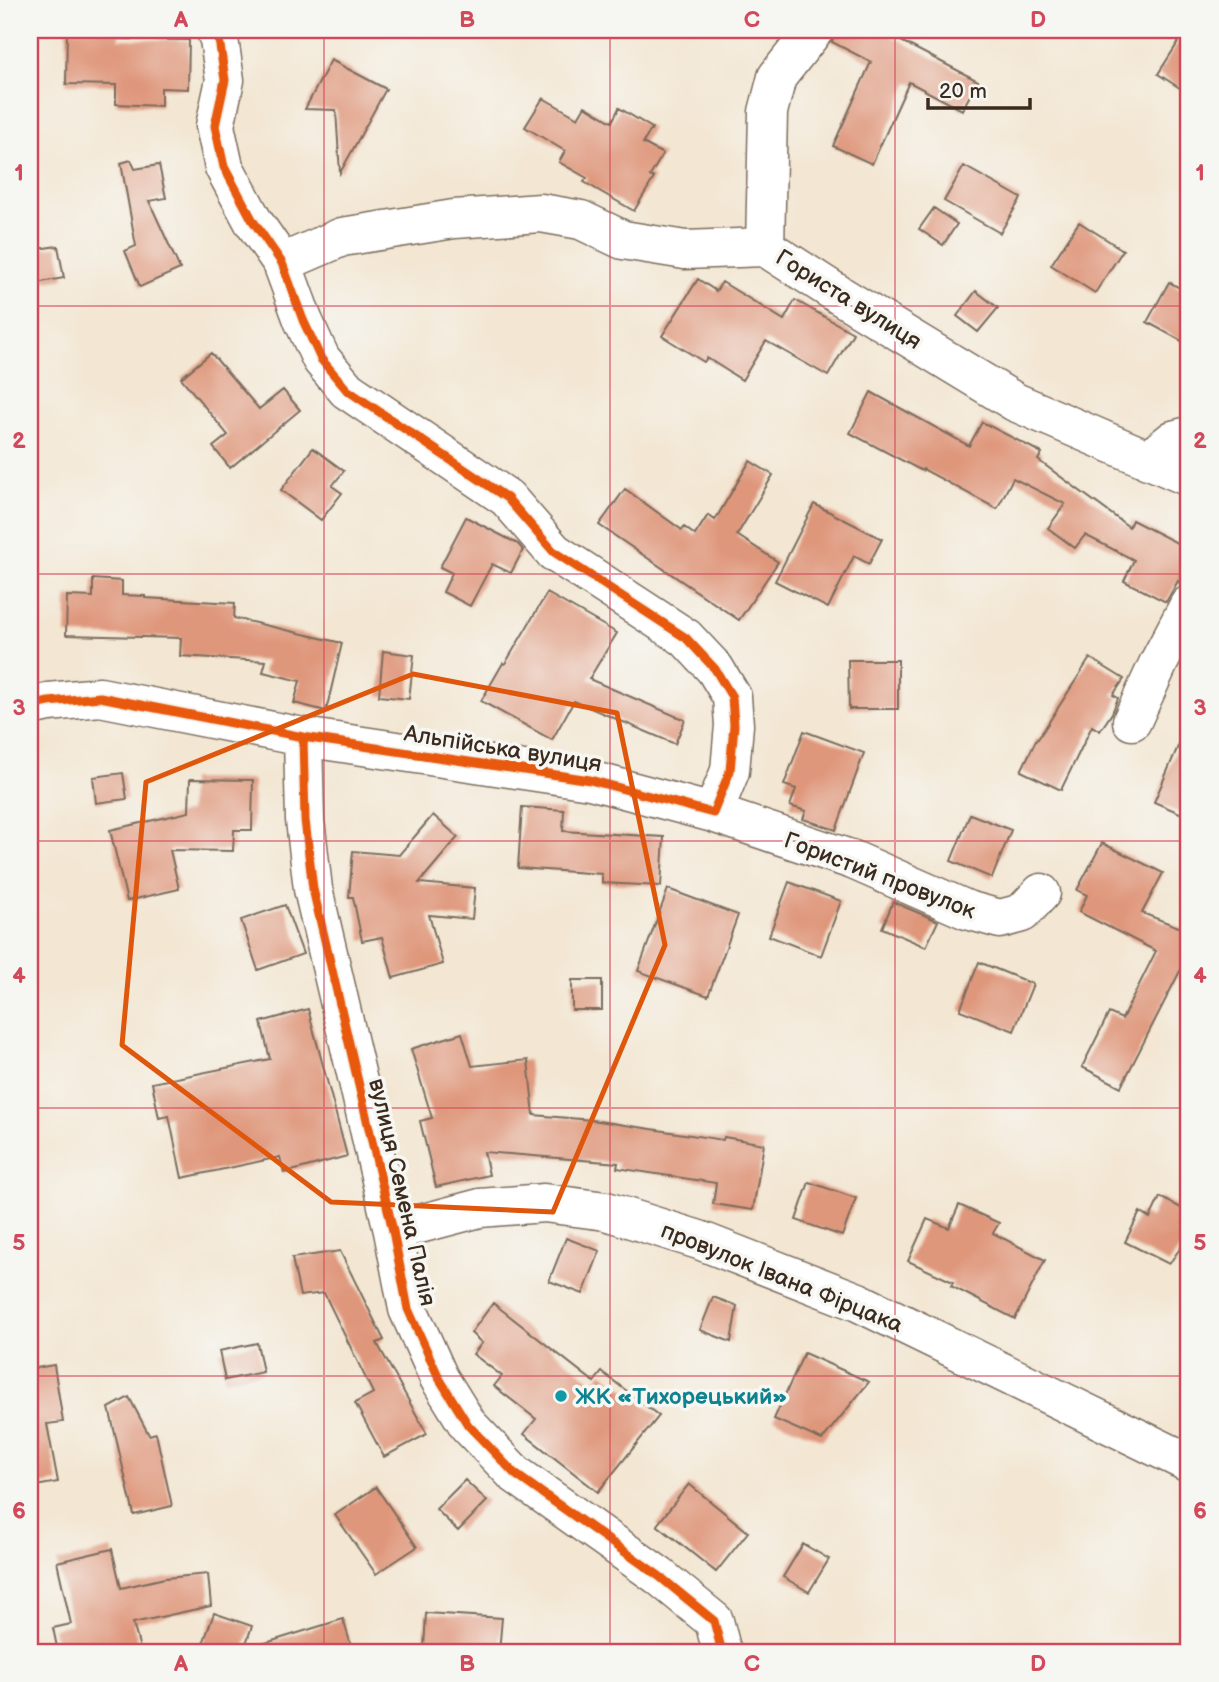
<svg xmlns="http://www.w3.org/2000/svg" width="1219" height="1682" font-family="'Balsamiq Sans',sans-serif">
  <rect width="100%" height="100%" fill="#f6f6f2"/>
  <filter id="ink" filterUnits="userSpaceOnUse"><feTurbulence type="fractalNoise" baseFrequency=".0143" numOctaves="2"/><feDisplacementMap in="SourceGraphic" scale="14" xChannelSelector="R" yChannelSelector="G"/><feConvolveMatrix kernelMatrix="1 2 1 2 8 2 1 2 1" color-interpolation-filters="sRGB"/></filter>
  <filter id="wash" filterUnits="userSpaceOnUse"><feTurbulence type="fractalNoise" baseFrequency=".00686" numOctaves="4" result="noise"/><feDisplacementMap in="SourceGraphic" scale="28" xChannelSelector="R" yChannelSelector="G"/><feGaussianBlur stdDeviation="1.57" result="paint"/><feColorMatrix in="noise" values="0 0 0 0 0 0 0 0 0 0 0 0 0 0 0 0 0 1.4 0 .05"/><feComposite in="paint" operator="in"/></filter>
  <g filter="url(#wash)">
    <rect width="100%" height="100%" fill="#f3e6d2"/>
    <g id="blocks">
      <path fill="#df977b" d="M67,30H120L119,39L189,40L188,89L161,88V106L116,104V85L66,84Z
        M835,30H880L978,81L962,110L909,82L872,164L833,146L871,62L832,42Z
        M1186,30H1189V94L1158,74Z
        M331,60L386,89L340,173L336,110L305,109Z
        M543,98L578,118L585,106L612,122L619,108L652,128L643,143L663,154L650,176L654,178L634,211L584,182L587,178L559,162L565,151L525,127Z
        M131,160L135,169L159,165L166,198L149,201L180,269L140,287L125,251L136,246L121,163Z
        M964,166L1021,198L1000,233L944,201Z
        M934,208L957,224L943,245L919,229Z
        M1079,222L1123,250L1095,293L1051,265Z
        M58,246L64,278L30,284V250Z
        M698,279L716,291L722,282L784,320L795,300L853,333L828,376L766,341L742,380L707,358L704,362L662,336Z
        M1169,282L1189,293V345L1147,322Z
        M976,291L998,308L978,332L957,316Z
        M211,353L259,409L283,390L300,410L230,468L213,447L228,435L181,378Z
        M871,392L969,446L982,422L1042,453L1038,460L1129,527L1132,520L1189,549V560L1185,568L1188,570L1180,583L1178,581L1166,602L1124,581L1134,560L1085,535L1075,548L1048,528L1065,504L1013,478L997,509L923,469L922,471L850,433Z
        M313,448L344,471L332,486L342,493L321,520L281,490Z
        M750,461L773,475L737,535L778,562L739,620L599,525L625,489L682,530L684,527L695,535L708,515L715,520Z
        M814,504L882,539L869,564L854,556L828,608L775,581Z
        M466,517L518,544L523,550L511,573L492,564L470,606L443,592L452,573L440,567Z
        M93,579L122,581V595L145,596V598L235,603L234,618L342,643L326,711L294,703L300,681L263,672L266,661L180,656L181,638L66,635L67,596L93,597Z
        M547,593L617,633L589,679L685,720L675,744L574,701L552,740L481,701L503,663L505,664Z
        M383,651L414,655L409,699L379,696Z
        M1090,658L1124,679L1113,695L1118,698L1112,713L1100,731L1092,726L1061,790L1021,771L1037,738L1038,739Z
        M848,660H898V709H849Z
        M1189,721V817L1154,802Z
        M804,731L864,753L836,830L803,819L806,811L790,806L796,789L784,785Z
        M123,773L127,799L96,803L93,777Z
        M190,779L253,780L252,830H234L233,851L170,850L179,889L127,901L110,830L189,812Z
        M522,807L564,810L563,831L664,837L661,886L602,883V874L518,868Z
        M970,814L1011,830L992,878L951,861Z
        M433,815L458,837L419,883L475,888L472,919L429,915L443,964L393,978L382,937L362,941L353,897H349L353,851L399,855Z
        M1102,843L1163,873L1142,913L1189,931V975L1180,971L1121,1087L1082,1067L1109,1013L1122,1019L1156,951L1079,912L1087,895L1077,890Z
        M789,882L841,901L821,956L769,936Z
        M668,889L738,915L708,996L638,971Z
        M893,902L938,921L926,947L882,928Z
        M285,905L303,954L258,970L241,920Z
        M979,962L1033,984L1014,1031L960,1010Z
        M572,980H602V1010H572Z
        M308,1009L347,1156L284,1173L280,1157L182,1178L169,1116L159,1118L152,1083L270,1059L261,1022Z
        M462,1033L472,1066L528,1060L534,1115L592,1120L723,1140L724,1137L764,1144L753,1210L713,1204L716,1183L617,1168L618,1163L484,1152L489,1175L436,1187L420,1121L432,1118L411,1049Z
        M809,1182L856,1198L842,1236L796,1220Z
        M1160,1197L1189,1212V1236L1169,1264L1125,1242L1140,1212L1150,1218Z
        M959,1205L999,1223L993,1233L1045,1260L1015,1319L951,1286L953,1282L908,1261L927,1219L949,1228Z
        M566,1238L600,1251L583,1294L549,1281Z
        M340,1251L384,1340L377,1343L427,1434L384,1457L355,1403L373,1393L324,1293L300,1296L292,1258Z
        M713,1297L737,1306L731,1342L700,1330Z
        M493,1303L594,1382L602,1372L659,1416L598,1492L524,1434L536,1419L494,1386L502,1376L473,1354L482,1343L471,1333Z
        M257,1343L263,1372L225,1380L219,1351Z
        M804,1353L869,1382L822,1440L774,1419Z
        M54,1365L63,1422L47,1424L58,1482L30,1487V1369Z
        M129,1397L149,1435L156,1433L172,1506L134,1515L109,1408Z
        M465,1480L487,1501L458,1531L436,1509Z
        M689,1484L748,1532L716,1572L657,1525Z
        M376,1487L417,1547L376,1574L335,1515Z
        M803,1544L829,1559L809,1592L783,1577Z
        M112,1549L121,1588L165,1578L208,1574L211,1606L133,1623L141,1652H58L53,1628L71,1624L57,1562Z
        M214,1613L252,1626L243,1652H200Z
        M426,1613L502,1618L499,1652H438V1649L424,1648Z
        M343,1619L353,1652H257L256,1646Z"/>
    </g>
  </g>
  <g filter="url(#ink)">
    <use href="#blocks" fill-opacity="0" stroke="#7b6c5d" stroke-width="2"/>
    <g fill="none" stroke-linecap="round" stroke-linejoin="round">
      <defs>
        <path id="minor" d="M765,247L768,112L777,77L814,30
          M282,263L342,237L454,219L541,213L581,220L623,240L685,250L765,247L841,296L1015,402L1189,477
          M1148,460L1173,440L1189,436
          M30,706L49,702L100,697L303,737L590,780L713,813L730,771L734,725L732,697L715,669L686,638L554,552L507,498L347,390L321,359L303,320L282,263L253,221L224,167L215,126L225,80L219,39L215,30
          M1132,721L1159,662L1189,605
          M303,737L305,820L313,889L393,1231L408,1309L439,1378L468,1425L515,1474L659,1576L714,1621L722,1652
          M713,813L853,860L967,910L1000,919L1022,913L1041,893
          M393,1231L480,1208L544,1203L606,1211L699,1240L858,1302L1189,1463"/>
      </defs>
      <use href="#minor" stroke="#7b6c5d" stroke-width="41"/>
      <use href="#minor" stroke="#fff" stroke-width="38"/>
      <defs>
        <path id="cycleway" d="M30,706L49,702L100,697L303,737L590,780L713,813L730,771L734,725L732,697L715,669L686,638L554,552L507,498L347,390L321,359L303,320L282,263L253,221L224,167L215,126L225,80L219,39L215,30
          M303,737L305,820L313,889L393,1231L408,1309L439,1378L468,1425L515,1474L659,1576L714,1621L722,1652"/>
      </defs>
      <use href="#cycleway" stroke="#f6f6f2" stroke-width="13"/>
      <use href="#cycleway" stroke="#e8590c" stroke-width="9"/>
    </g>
  </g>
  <path fill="none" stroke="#df570d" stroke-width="5" stroke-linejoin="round" d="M413,674L617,713L665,945L553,1212L331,1202L122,1045L146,782Z"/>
  <path fill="none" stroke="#d1495b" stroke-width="2" stroke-opacity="0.55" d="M324,30V1652M610,30V1652M895,30V1652M30,306H1189M30,574H1189M30,841H1189M30,1108H1189M30,1376H1189"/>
  <circle fill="#0f9aa8" stroke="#f6f6f2" stroke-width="2.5" cx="561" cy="1396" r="7"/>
  <g text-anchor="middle" stroke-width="7" stroke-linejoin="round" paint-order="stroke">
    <g font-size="23" fill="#3b2a1e" stroke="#f6f6f2">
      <text transform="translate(849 299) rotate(32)" y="8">Гориста вулиця</text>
      <text transform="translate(503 748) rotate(9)" y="8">Альпійська вулиця</text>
      <text transform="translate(880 875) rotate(21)" y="8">Гористий провулок</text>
      <text transform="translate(403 1192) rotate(77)" y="8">вулиця Семена Палія</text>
      <text transform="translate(782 1277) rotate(22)" y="8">провулок Івана Фірцака</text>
    </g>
    <g font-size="23" font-weight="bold" fill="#0d838f" stroke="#f6f6f2" text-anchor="start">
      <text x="575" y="1404">ЖК «Тихорецький»</text>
    </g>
  </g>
  <rect width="1219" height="1682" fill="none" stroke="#f6f6f2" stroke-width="77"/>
  <path d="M928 98v10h102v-10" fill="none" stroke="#3b2a1e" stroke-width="3.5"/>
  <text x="939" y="98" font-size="21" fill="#3b2a1e" stroke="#f6f6f2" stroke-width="5" paint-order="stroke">20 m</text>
  <rect x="38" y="38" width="1142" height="1606" fill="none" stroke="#d1495b" stroke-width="2.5"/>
  <g font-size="23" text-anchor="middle" font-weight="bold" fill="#d1495b">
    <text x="181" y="27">A</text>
    <text x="467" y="27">B</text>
    <text x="752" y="27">C</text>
    <text x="1038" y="27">D</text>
    <text x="19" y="180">1</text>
    <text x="1200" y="180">1</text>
    <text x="19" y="448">2</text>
    <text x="1200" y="448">2</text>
    <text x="19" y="715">3</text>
    <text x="1200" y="715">3</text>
    <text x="19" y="983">4</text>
    <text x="1200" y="983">4</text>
    <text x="19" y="1250">5</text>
    <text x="1200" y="1250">5</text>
    <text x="19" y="1518">6</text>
    <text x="1200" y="1518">6</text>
    <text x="181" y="1671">A</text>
    <text x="467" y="1671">B</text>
    <text x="752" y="1671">C</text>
    <text x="1038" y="1671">D</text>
  </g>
</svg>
